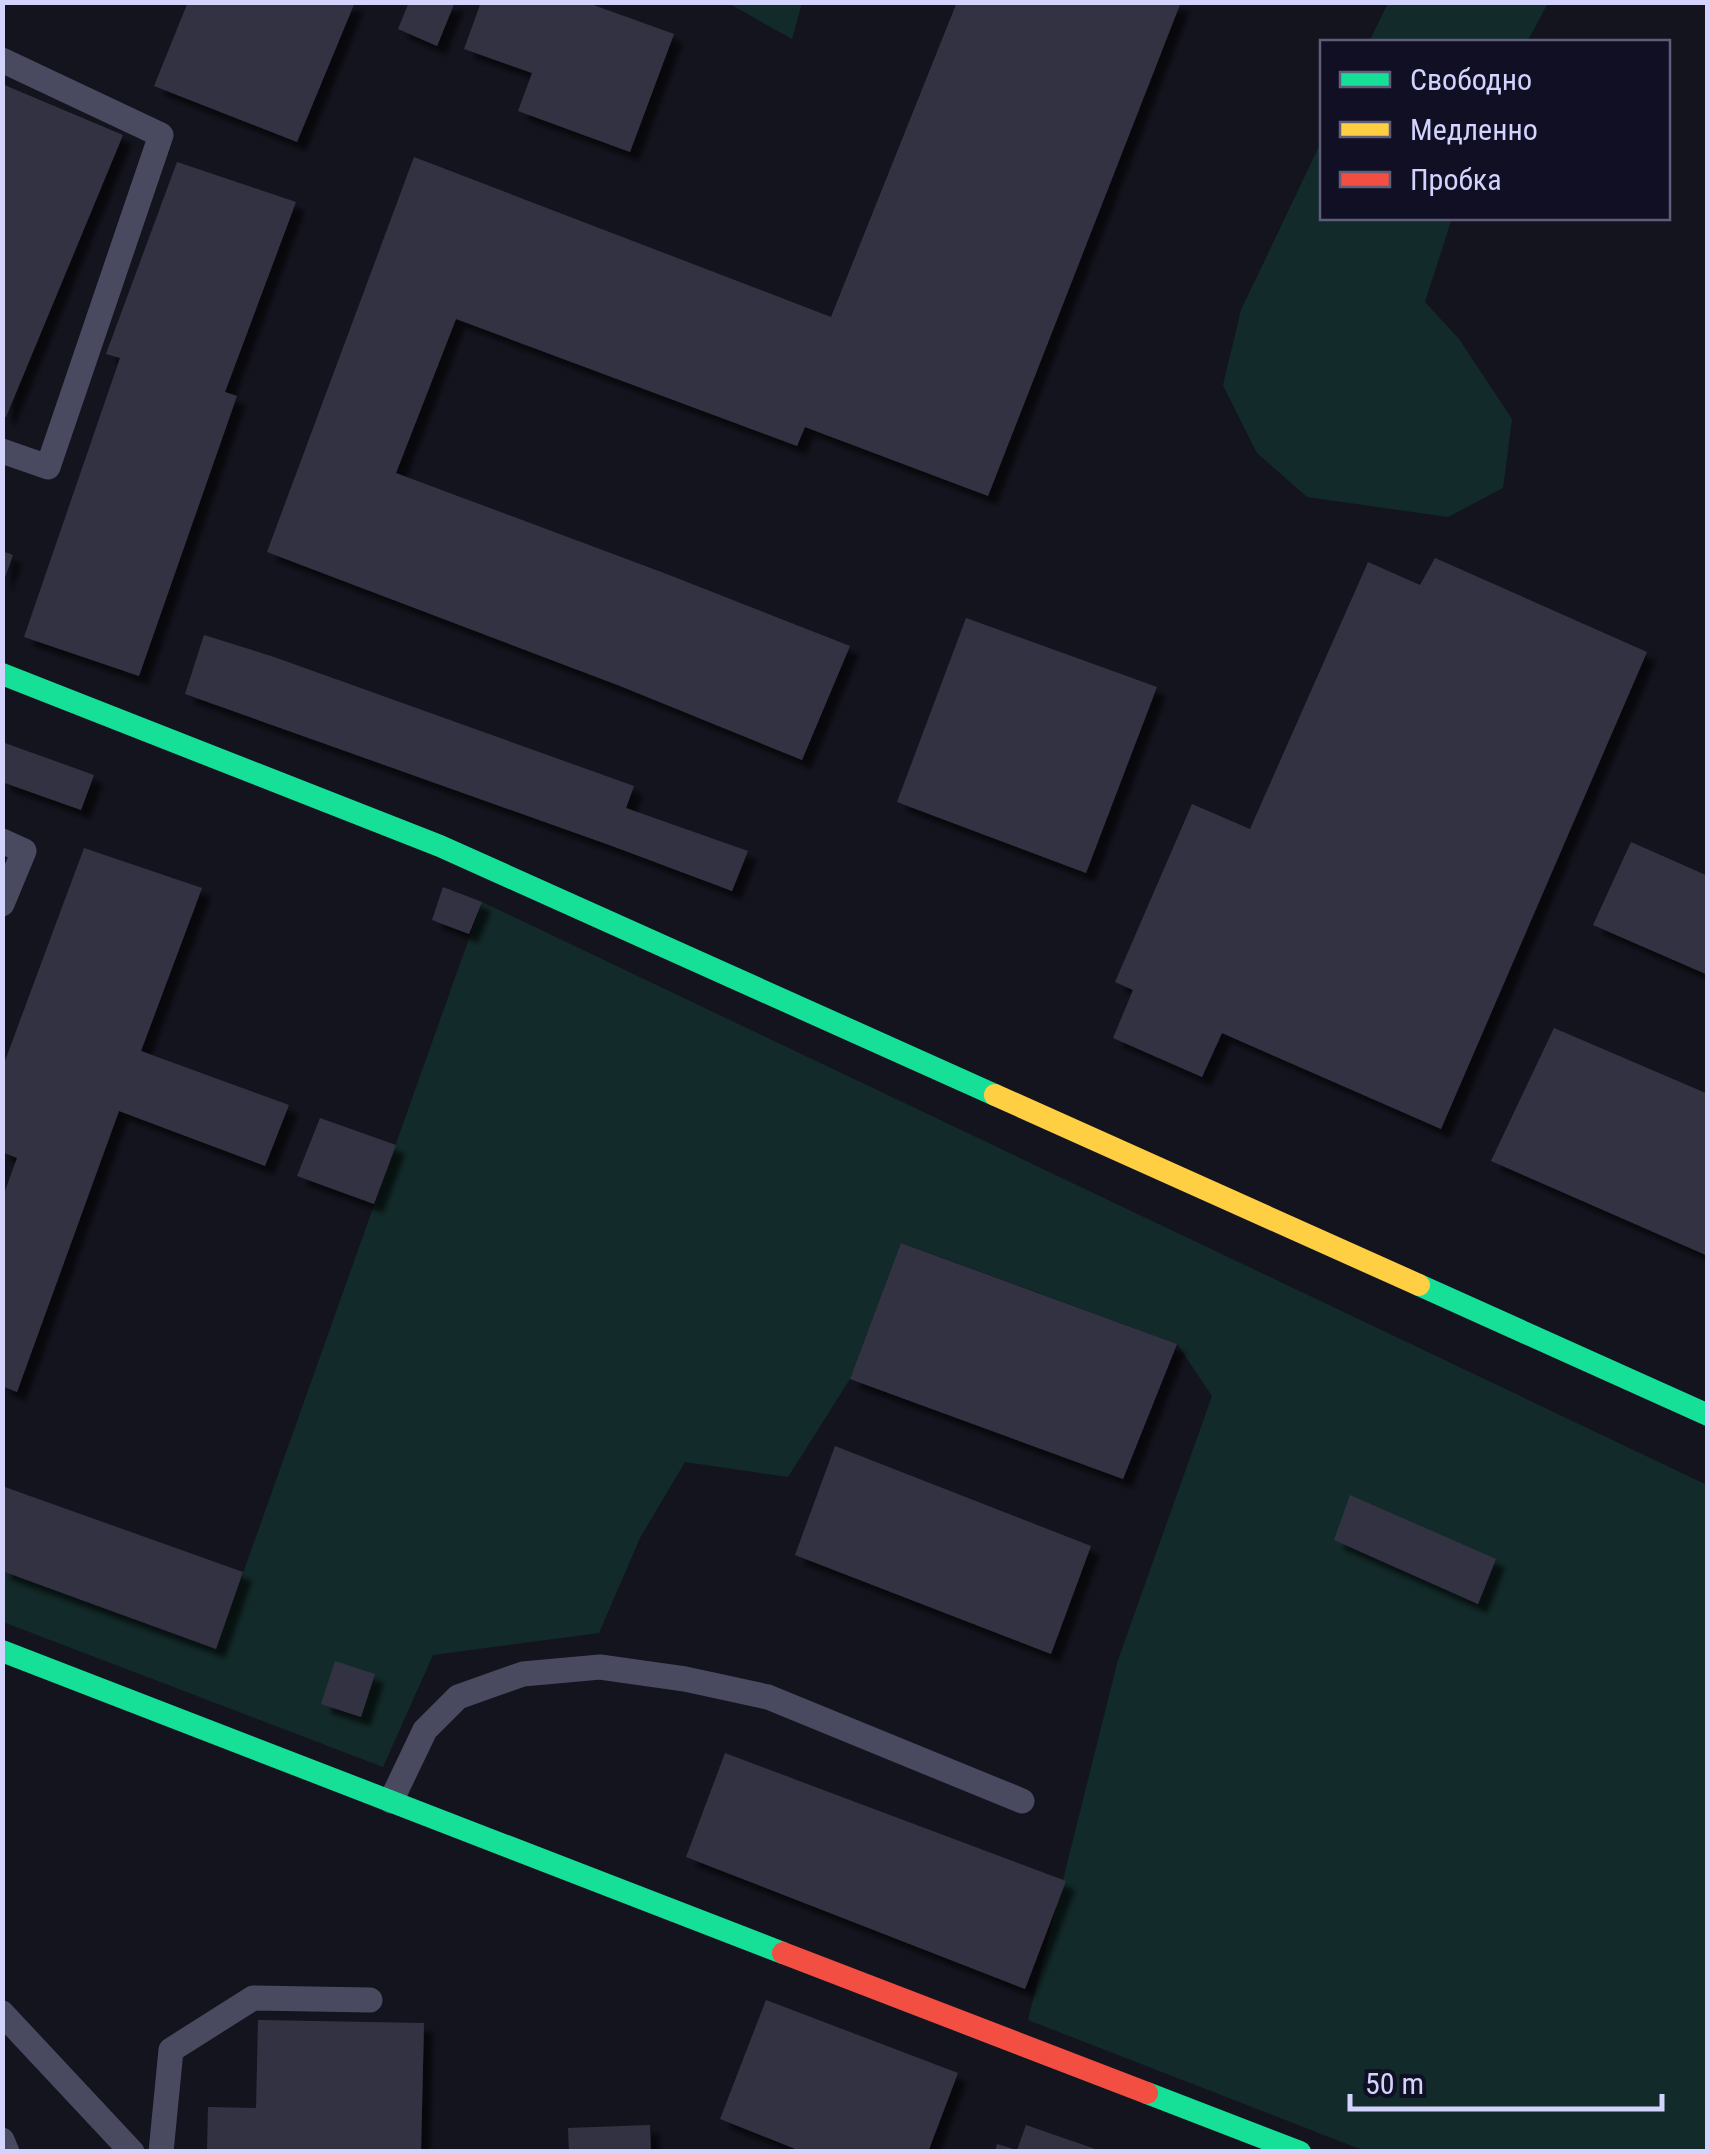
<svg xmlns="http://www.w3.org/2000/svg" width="1710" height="2154" font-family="'Roboto Condensed',sans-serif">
  <defs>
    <filter id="shadow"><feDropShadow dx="9" dy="9" stdDeviation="2.5" flood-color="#0009"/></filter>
  </defs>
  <rect width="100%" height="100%" fill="#14141f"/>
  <path fill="#122a29" d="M728,3H802L792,39Z
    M1388,3V2L1548,3L1527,42H1369Z
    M1322,140V218H1452L1425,302L1459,339L1512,419L1503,488L1448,517L1307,497L1257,453L1223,385L1241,310Z
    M482,902L1707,1485V2151H1365L1028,2020L1118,1660L1212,1396L1177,1344L902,1243L850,1379L788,1477L685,1462L640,1538L599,1633L433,1655L383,1767L3,1622L2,1571L216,1649Z"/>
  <path fill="#323242" filter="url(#shadow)" d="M188,2H355L297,142L154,86Z
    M409,2H455L437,46L398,29Z
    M481,2H585L674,34L630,152L518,111L532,73L464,49Z
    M957,2H1181L988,496L805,427L797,446L456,319L396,473L664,573L850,646L802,760L620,686L267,552L414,157L831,317Z
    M2,84L123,135L6,417L3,416Z
    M177,162L296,202L225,392L237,396L139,676L24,637L120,358L106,354Z
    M2,551L13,555L3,583L2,582Z
    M1435,558L1647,652L1441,1129L1222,1033L1202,1077L1113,1038L1133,990L1115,982L1192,804L1250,829L1368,562L1420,585Z
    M966,618L1157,687L1086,873L897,802Z
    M204,635L274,657L634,786L626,808L748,851L732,891L612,846L185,694Z
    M2,742L94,775L81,810L2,782Z
    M1631,842L1708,876V975L1593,925Z
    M84,848L202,888L141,1051L289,1105L265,1166L119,1111L17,1392L2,1386V1199L17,1158L2,1152V1069Z
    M443,887L482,902L469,934L432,920Z
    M1554,1028L1708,1094V1256L1491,1161Z
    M320,1118L396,1145L374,1204L297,1176Z
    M901,1243L1177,1344L1123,1479L850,1379Z
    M835,1446L1091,1546L1051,1654L795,1555Z
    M2,1486L243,1572L216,1649L2,1571Z
    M1350,1495L1496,1559L1478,1604L1334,1540Z
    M335,1661L375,1674L361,1717L321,1704Z
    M725,1753L1066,1881L1025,1989L686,1857Z
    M766,2000L958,2073L928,2152H803L720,2119Z
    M258,2020L424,2023L421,2152H207L208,2107L256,2108Z
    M650,2125L651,2152H569L568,2128Z
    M1026,2125L1101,2151V2152H995L997,2144L1017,2150Z"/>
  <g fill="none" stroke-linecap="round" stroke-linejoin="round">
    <path stroke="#494a60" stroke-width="25" d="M2,60L161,135L48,467L2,451
      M2,841L24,851L2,904
      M391,1801L425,1730L458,1697L523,1674L600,1667L685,1679L768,1697L1022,1801
      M2,2013L132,2152
      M2,2140L7,2152
      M161,2152L171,2050L253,1998L370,2000"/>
    <path stroke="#16e098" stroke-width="22" d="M2,674L440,846L995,1095
      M1419,1285L1708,1415
      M2,1651L783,1953
      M1147,2093L1300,2152"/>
    <path stroke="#ffcf43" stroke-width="22" d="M995,1095L1419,1285"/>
    <path stroke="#f24e42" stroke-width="22" d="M783,1953L1147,2093"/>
  </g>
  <rect width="1710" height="2154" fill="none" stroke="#d3d4fe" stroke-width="10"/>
  <rect x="1320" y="40" width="350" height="180" fill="#100f24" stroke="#5e5e7b" stroke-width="2.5"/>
  <rect x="1340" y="72" width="50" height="15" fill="#16e098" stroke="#5e5e7b" stroke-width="2.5"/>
  <text x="1410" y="90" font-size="30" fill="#d3d4fe">Свободно</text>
  <rect x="1340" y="122" width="50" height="15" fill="#ffcf43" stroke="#5e5e7b" stroke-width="2.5"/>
  <text x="1410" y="140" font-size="30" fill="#d3d4fe">Медленно</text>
  <rect x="1340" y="172" width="50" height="15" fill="#f24e42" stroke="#5e5e7b" stroke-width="2.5"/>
  <text x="1410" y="190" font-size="30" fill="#d3d4fe">Пробка</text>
  <path d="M1350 2094v15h312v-15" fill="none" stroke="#d3d4fe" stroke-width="5"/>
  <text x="1365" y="2094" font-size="30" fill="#d3d4fe" stroke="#100f24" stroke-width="8" paint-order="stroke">50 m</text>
</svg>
